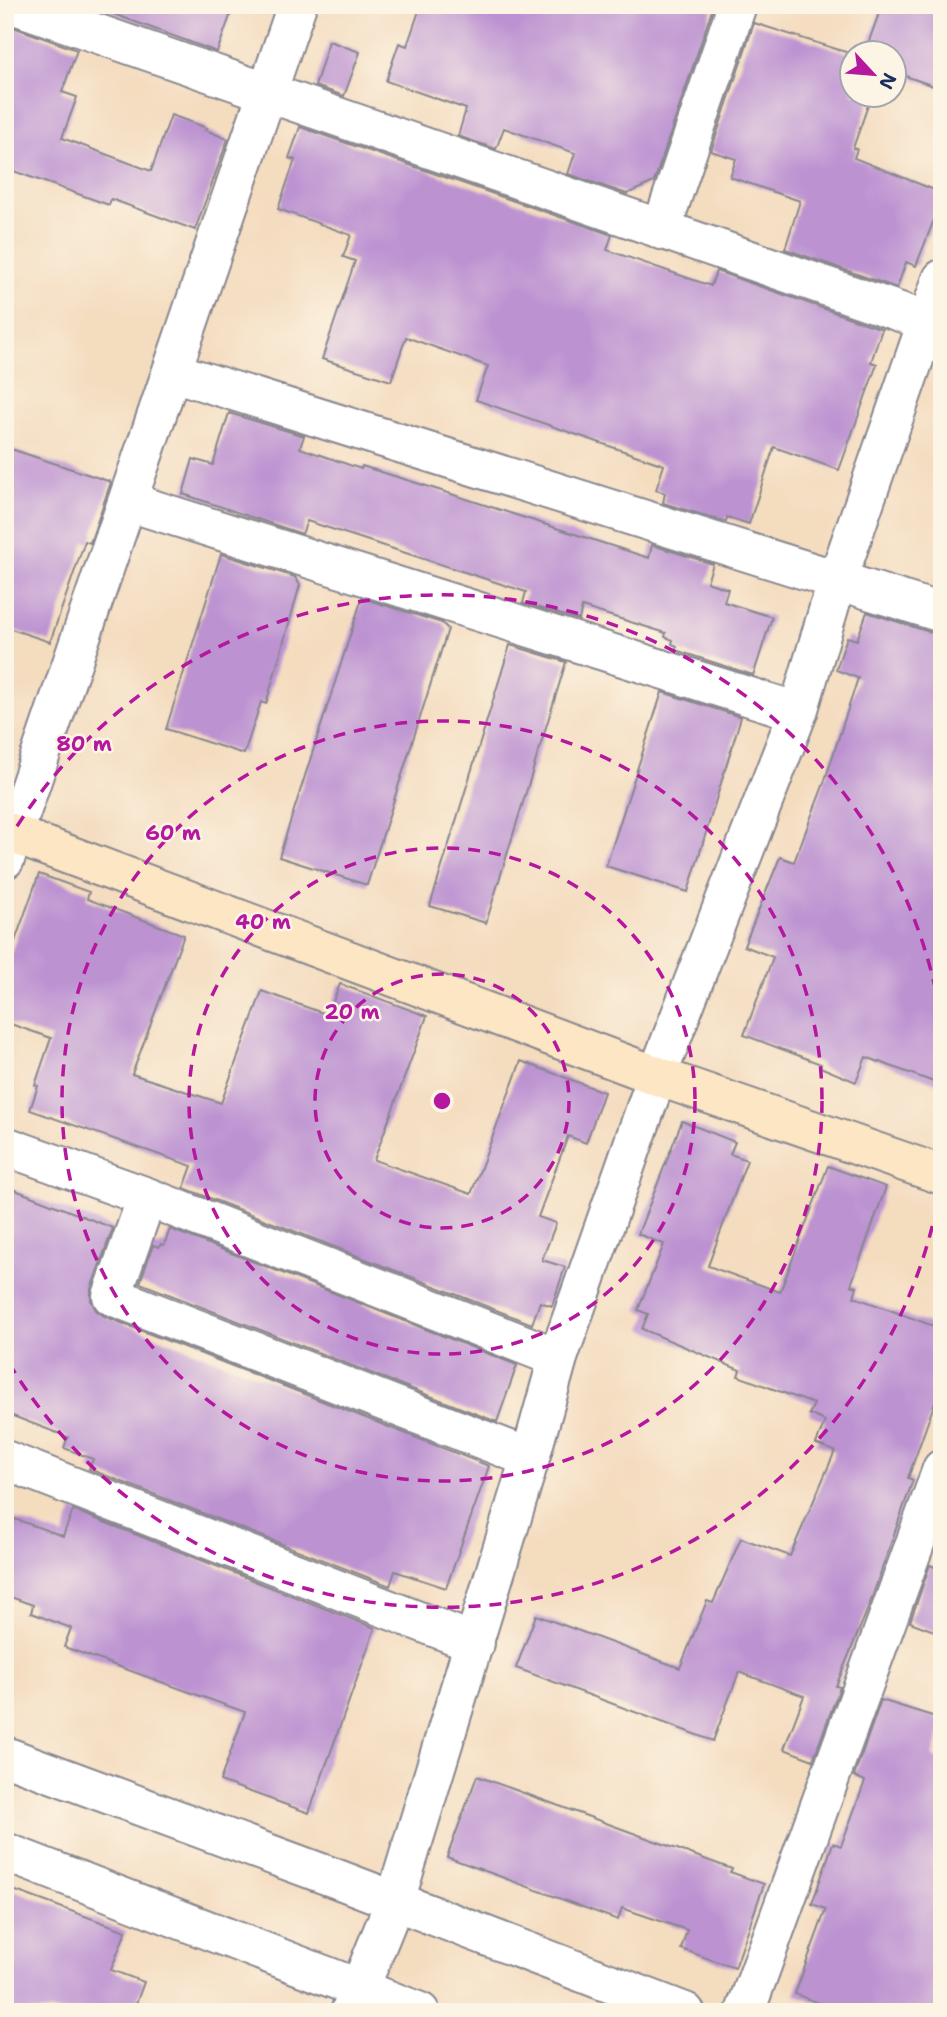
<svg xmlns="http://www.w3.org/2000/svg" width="947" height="2017" font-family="'Shantell Sans',sans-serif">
  <rect width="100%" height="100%" fill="#fcf5e5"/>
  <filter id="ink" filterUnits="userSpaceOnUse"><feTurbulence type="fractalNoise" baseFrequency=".0143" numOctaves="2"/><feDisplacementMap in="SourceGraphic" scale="14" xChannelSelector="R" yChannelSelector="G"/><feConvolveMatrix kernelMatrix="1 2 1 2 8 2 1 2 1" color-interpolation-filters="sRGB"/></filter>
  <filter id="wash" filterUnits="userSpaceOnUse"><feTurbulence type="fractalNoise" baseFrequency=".00686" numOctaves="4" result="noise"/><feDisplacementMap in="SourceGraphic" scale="28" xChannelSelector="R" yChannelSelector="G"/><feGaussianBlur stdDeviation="1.57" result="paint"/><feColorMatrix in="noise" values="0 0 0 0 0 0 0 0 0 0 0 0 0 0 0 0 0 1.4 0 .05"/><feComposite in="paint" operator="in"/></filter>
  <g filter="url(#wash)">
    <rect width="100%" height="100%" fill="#f4dcbf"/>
    <g id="blocks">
      <path fill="#bc92d1" d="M101,5H234L217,52L100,9Z
        M421,5H699L712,10L654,182L627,194L568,174L575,153L504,128L496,149L458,136L466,109L386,81L399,43L407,46Z
        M882,5H942V89L894,72V52H865Z
        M754,23L852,54V94H872L853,148L857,149L854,158L942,193V199L916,266L906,262L897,288L785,249L800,201L730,177L736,159L711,151Z
        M5,24L77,50L62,92L77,97L62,138L151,171L171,115L207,128L205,130L228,139L195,230L111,199L109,205L5,168Z
        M329,41L360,52L344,96L315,86Z
        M300,127L612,235L607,250L711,286L716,271L882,329L871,362L877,364L839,470L774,447L749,524L727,517L726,522L663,503L665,493L656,490L664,465L476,400L488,366L406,337L391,381L322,359L355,261L343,257L351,235L278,209L295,160L289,158Z
        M229,413L304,436L300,448L361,469L362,466L420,484L649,558L652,545L713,564L707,582L728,589L724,602L772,617L754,673L753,675L675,650L677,646L672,644L673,640L665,637L666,633L582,607L579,620L523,603L526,592L307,521L302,534L183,494L193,459L213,465Z
        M5,447L111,482L90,543L85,541L50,642L5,627Z
        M221,554L295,577L300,585L266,704L261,702L244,754L166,729Z
        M362,598L442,623L448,629L367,885L279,857Z
        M867,612L942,636V1085L866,1057L856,1082L820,1067L821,1064L744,1035L773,957L744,946L780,857L794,862L824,783L858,678L836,670L847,637L857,640Z
        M510,645L566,662L486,923L430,906Z
        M662,692L741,717L688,892L606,866Z
        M39,874L89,892L87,899L184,935L132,1074L221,1103L262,991L328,1015L340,984L427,1016L374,1160L471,1194L521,1061L604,1092L586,1143L568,1136L538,1217L556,1223L542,1260L565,1267L552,1306L540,1302L532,1324L184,1188L192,1166L30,1110L38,1086L35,1085L51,1038L5,1022V969Z
        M682,1121L735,1142L730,1154L747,1160L708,1266L780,1292L828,1166L886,1187L851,1285L857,1287L854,1297L942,1329V1382L908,1478L913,1480L869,1606L836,1686L840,1687L813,1760L784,1749L804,1696L739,1672L713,1741L516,1668L536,1615L680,1668L707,1601L713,1603L741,1538L790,1556L835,1451L816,1444L825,1421L809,1414L814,1404L738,1376L740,1370L642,1329L648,1314L638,1310L664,1244L638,1234Z
        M5,1186L113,1228L91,1289V1300L96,1310L104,1316L489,1466L446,1588L395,1571L390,1586L89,1469L93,1459L64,1448L68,1437L5,1413Z
        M170,1229L517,1365L497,1422L140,1283L153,1245L159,1247L161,1244L164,1245Z
        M73,1510L375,1628L309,1813L220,1781L245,1712L64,1647L71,1628L31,1613L33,1605L5,1595V1545L15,1519L63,1536Z
        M930,1565L942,1570V1634L910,1622Z
        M881,1700L942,1719V1727L933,1757L942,1761V2012H842L795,1994L826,1909L812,1904L833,1843L841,1846L865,1781L854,1776Z
        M477,1776L732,1869L730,1872L764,1884L735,1968L681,1949L687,1930L622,1908L618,1920L447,1857Z
        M5,1887L126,1931L111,1970L144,1982L133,2012H5Z"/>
    </g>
  </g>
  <g filter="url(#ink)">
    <use href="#blocks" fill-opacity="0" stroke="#88868e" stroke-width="2"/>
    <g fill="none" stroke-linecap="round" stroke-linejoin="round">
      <defs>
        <path id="street" d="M15,5L926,321L942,316
          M661,230L737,5
          M173,372L942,613
          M129,502L798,712
          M5,859L297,5
          M5,1146L147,1197L558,1358
          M147,1197L112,1296L530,1458
          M5,1460L475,1643
          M5,1756L340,1880L685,2012
          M5,1852L420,2012
          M350,2012L395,1901L530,1458L558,1358L657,1076L798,712L837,581L942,279
          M745,2012L942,1469"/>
        <path id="secondary" d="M5,831L657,1076L942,1175"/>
      </defs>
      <use href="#street" stroke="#88868e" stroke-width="42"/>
      <use href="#secondary" stroke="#88868e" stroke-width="42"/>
      <use href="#street" stroke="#fff" stroke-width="38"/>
      <use href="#secondary" stroke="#fce6c4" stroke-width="38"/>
    </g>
  </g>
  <g fill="none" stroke="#b5179e" stroke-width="3.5" stroke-dasharray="12 9">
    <circle cx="442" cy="1101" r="127"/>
    <circle cx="442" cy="1101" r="253"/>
    <circle cx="442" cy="1101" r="380"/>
    <path d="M941 1185A506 506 0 0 1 6 1358M6 844A506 506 0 0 1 941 1017"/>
  </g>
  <circle cx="442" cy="1101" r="10" fill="#b5179e" stroke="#fcf5e5" stroke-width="3.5"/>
  <g font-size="21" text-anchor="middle" font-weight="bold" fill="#b5179e" stroke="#fcf5e5" stroke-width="5" stroke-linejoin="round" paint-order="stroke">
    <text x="84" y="751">80 m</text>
    <text x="173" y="840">60 m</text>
    <text x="263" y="929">40 m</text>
    <text x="352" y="1019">20 m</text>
  </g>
  <rect width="947" height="2017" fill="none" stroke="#fcf5e5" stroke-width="28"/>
  <g transform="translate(873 74) rotate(116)"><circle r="33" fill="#fcf5e5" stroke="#a2a6af" stroke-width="2"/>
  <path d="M0-5L12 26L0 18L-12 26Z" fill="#b5179e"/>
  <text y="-10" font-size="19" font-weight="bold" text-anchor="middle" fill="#1b2f5e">N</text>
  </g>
</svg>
